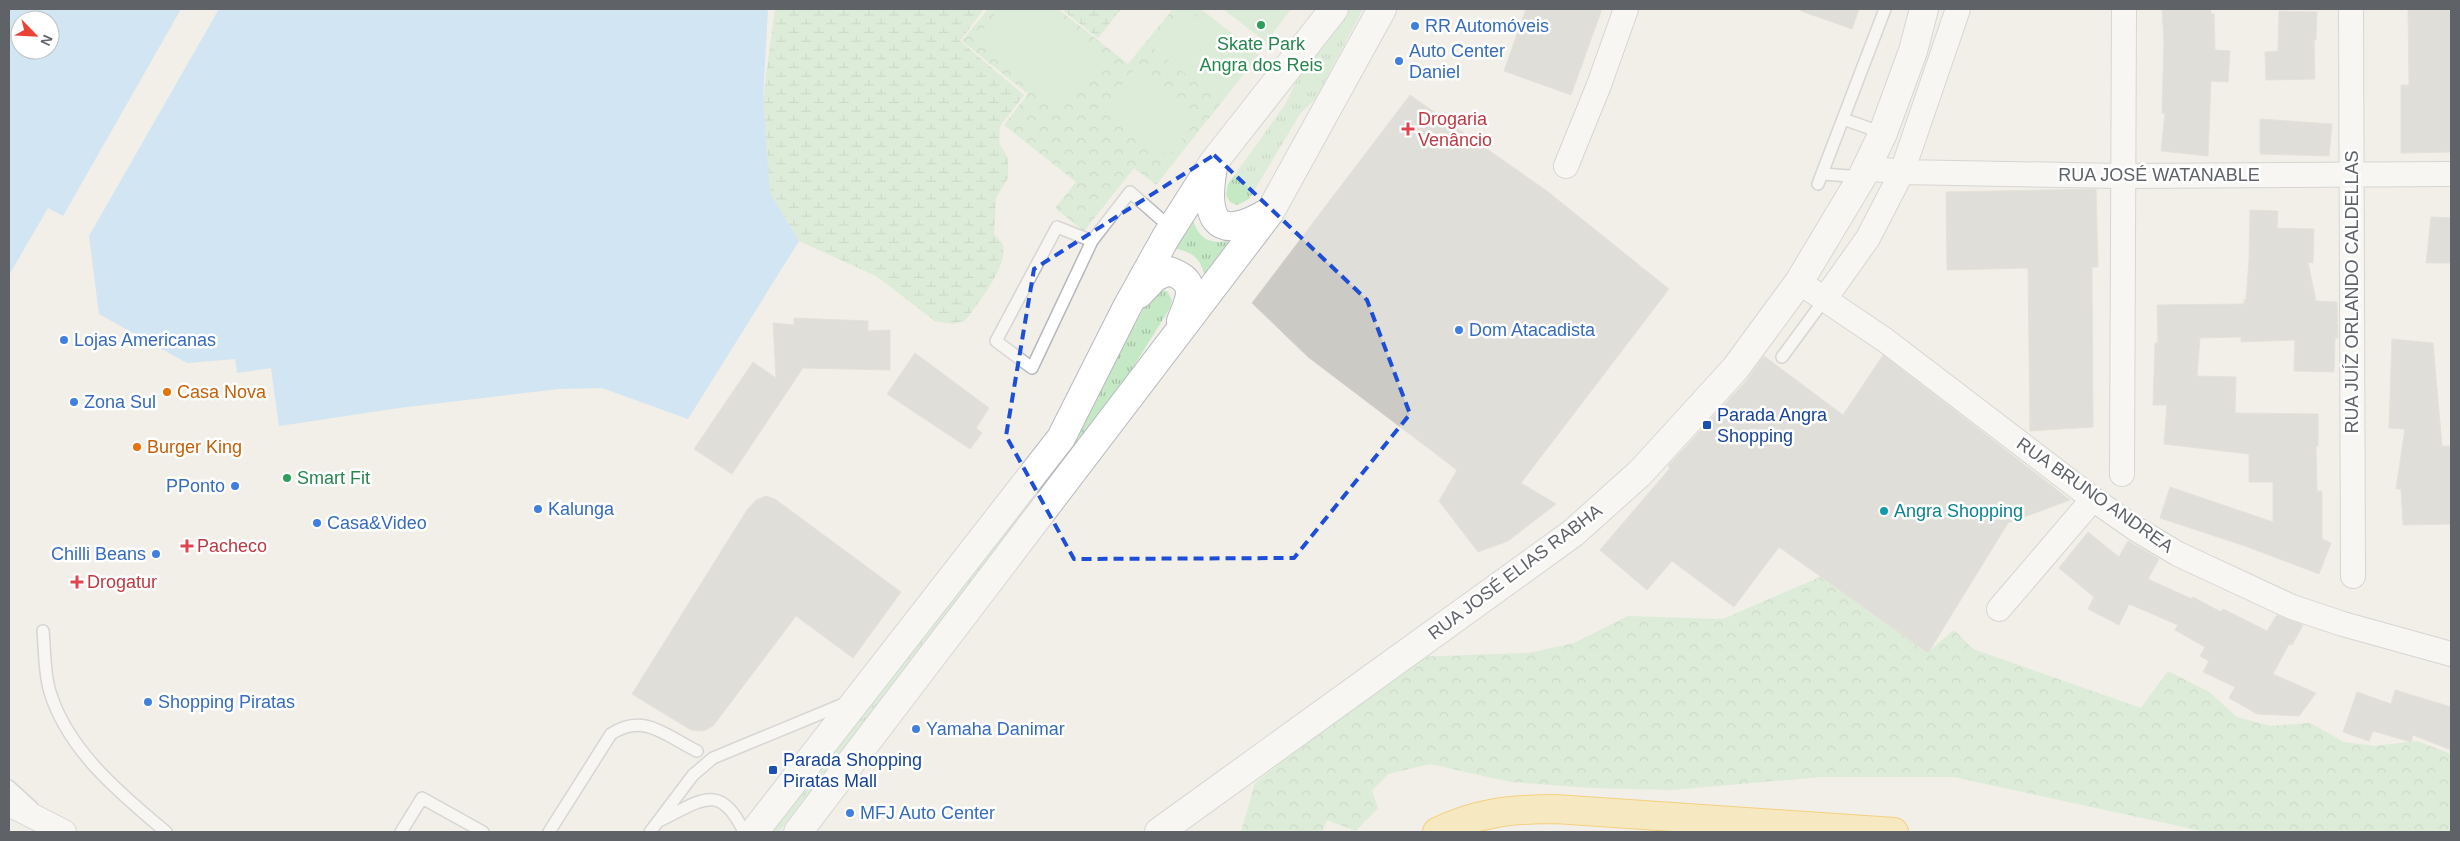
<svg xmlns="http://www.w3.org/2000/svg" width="2460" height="841" font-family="Helvetica,sans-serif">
  <defs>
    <pattern id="grass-tufts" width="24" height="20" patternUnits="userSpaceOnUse" patternTransform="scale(1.25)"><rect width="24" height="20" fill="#c5e8c5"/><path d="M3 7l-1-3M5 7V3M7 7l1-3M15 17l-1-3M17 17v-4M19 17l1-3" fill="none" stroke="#a3c0a4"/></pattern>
    <pattern id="forest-crowns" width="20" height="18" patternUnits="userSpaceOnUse" patternTransform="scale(1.25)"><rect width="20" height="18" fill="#c5e8c5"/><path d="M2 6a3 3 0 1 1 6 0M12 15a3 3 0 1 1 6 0" fill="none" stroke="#a3c0a4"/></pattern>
    <pattern id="wetland-marsh" width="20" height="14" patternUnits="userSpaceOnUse" patternTransform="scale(1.25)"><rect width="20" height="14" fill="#c5e8c5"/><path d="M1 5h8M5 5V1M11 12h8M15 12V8" fill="none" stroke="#a3c0a4"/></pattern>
  </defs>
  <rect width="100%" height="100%" fill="#f1efe8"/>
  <path fill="url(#grass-tufts)" d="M1344,9H1363L1316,98L1300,114L1249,199L1237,205L1230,202L1226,195L1228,184L1285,105L1307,59Z
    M1193,219C1198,241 1214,246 1234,239L1205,278C1201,260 1195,253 1177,249L1165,254Z
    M1159,290L1167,291L1172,300L1170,308L1107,409L779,832H769L1093,401L1151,295Z"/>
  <path fill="url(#forest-crowns)" d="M988,9H1058L1128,64L1173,9H1201L1259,55L1156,185L1134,168L1084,231L1055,208L1076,182L1004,125L1028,94L962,41Z
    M1820,577L1928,652L1954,630L1973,649L2141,708L2168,671L2209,692L2237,717L2271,726L2310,723L2344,742L2375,746L2417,741L2451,754V832H2206L1954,777H1821L1672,790L1593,788L1511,782L1430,764L1388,774L1372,791L1378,808L1356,831L1327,820L1322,832H1241L1255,783L1414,657L1529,653L1574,643L1628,616L1723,619Z"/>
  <path fill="url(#wetland-marsh)" d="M775,9H984L960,41L1024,95L1000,126L999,143L1008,158V178L996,198L994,234C996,237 1001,240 1002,243C1011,263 976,306 965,321L952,324L935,321L876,276L799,241L770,193L763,98Z
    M1061,9H1121L1098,38Z"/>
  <path fill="#c5e8c5" d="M999,9H1043L1103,57L1062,108L976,39Z
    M1184,9H1187L1248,57L1216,98L1153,48Z
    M1223,9H1291L1266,42Z
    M1137,66L1200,116L1169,156L1105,106Z"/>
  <path fill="#aadaff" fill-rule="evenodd" d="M9,9H181L63,216L48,208L9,275ZM20,20H50V50H20Z
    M219,9H768L763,98L770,193L799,241L688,419L602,388L558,389L399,408L279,426L271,368L237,373L235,359L187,363L99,314L89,236Z"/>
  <path fill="#cccac5" stroke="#d6d1c6" d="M1526,9H1602L1571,95L1504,71Z
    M1801,9H1859L1852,29L1801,11Z
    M2162,9H2211V14H2214L2215,50L2230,51L2228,82L2211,81L2208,156L2161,151L2165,114L2162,113L2164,41Z
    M2408,9H2451V152L2401,153V85H2409Z
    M2279,11L2317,12L2316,40H2314L2315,79L2266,80L2265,52L2278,51Z
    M1410,95L1547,191L1669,289L1521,483L1556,504L1508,541L1478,552L1439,501L1457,470L1308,357L1252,303Z
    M2260,119L2332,124L2329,156L2260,154Z
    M2096,189L2098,267H2092L2093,427L2030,431L2028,268L1947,270L1946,192Z
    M2250,210L2278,211L2277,228L2314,229L2313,263L2308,262L2316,301L2337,302L2338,338H2335L2334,372L2294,371L2295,340L2241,342V337L2200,338L2197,376L2236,377L2235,413L2318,414V446H2316L2317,491H2322V539L2331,543L2319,574L2245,546L2160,518L2170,487L2273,522V482H2249V454L2164,444L2167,405H2153L2155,343H2158L2157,305L2244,304V300H2246L2249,260Z
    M2431,217L2451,218V263H2426Z
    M794,318L868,321V331L890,330V370L803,368L732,474L694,449L753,362L776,378L773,323L794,325Z
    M2392,339L2433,343L2442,446H2451V524L2403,525L2401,489H2396L2405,429L2389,428Z
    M915,353L989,408L976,428L982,433L970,449L887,394Z
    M1883,355L2070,500L2008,523L1928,653L1779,547L1734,607L1672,561L1647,590L1600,550L1670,468L1668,466L1747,380L1764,356L1843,415Z
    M766,496L775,499L901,592L853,658L796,616L713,726L703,731L691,730L632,694L747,510L756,500Z
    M2088,532L2119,557L2128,541L2159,559L2148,579L2192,599L2193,597L2221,612L2223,609L2267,631L2277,615L2303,625L2292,645L2289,644L2273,674L2316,693L2299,716L2257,714L2229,698L2235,687L2203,672L2209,661L2200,656L2205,647L2175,630L2178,625L2129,604L2119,625L2088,609L2094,597L2059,568Z
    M2395,690L2451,707V750L2413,735L2411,742L2373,731L2369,741L2343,732L2357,692L2391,704Z"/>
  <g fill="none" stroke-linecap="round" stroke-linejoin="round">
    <defs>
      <path id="lane" d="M1843,119L1883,133
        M1823,174L1862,177
        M1818,184L1885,9
        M1092,241L1057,227L996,341L1032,368L1092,241L1130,192L1171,228
        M1782,357L1824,300
        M43,631C45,651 44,673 50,692C68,751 121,794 166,832
        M9,786L32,807
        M661,820C702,800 720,782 744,832
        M401,832L422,798L483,832
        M549,832L611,734C644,712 666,736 697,751
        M650,832L693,775L713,758L846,703"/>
      <path id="street" d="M2351,9L2353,576
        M1566,166L1599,85L1626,9
        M1866,168L1902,172L2121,176L2451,174
        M1799,282L1885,340L2093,499L2136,529L2178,554L2292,607L2343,624L2451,654
        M1824,300L1868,238L1902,172L1958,9
        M2122,474L2124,9
        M1999,609L2093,499
        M9,804L64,832"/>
      <path id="secondary" d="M1213,167C1204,217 1214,244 1267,213
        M1139,294L1155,277L1169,271C1199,281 1191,298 1181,321
        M754,832L1061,438L1127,307L1166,237L1213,163L1334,9
        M798,832L1270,212L1382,9
        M1159,832L1573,533L1640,473L1735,369L1799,282L1862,177L1883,133L1913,51L1924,9"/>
      <path id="highway" d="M1437,832C1476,813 1511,809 1555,809L1894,832"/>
    </defs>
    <use href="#lane" stroke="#b5b8bc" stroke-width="14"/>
    <use href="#street" stroke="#b5b8bc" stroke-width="26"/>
    <use href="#secondary" stroke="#b6babf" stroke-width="30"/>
    <use href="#highway" stroke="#f9ab00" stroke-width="30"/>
    <use href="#lane" stroke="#fff" stroke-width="11"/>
    <use href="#street" stroke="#fff" stroke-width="24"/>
    <use href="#secondary" stroke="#fff" stroke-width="28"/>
    <use href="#highway" stroke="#fde293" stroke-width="28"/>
  </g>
  <path d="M0 0H2460V841H0ZM1214,155L1367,300L1410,414L1294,558L1074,559L1006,436L1034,269Z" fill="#f1efe8" fill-opacity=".55" fill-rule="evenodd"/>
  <path fill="none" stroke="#1d4ed8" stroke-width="4" stroke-dasharray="10 6" stroke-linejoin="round" d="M1214,155L1367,300L1410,414L1294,558L1074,559L1006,436L1034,269Z"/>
  <g fill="#2e9e5b" stroke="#fff" stroke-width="2">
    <circle cx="1261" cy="25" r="5"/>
    <circle cx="287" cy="478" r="5"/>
  </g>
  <g fill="#3f7fe0" stroke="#fff" stroke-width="2">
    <circle cx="1415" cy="26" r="5"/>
    <circle cx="1399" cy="61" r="5"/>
    <circle cx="1459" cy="330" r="5"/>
    <circle cx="64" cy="340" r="5"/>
    <circle cx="74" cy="402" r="5"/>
    <circle cx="235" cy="486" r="5"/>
    <circle cx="538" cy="509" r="5"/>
    <circle cx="317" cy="523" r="5"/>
    <circle cx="156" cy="554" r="5"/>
    <circle cx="148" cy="702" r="5"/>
    <circle cx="916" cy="729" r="5"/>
    <circle cx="850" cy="813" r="5"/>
  </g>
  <g fill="#e0444e" stroke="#fff" stroke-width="2">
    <path d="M1405.5 121.5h5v5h5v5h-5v5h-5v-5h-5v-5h5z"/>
    <path d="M184.5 538.5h5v5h5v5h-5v5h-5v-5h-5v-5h5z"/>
    <path d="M74.5 574.5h5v5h5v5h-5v5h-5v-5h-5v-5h5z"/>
  </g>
  <g fill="#e8710a" stroke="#fff" stroke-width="2">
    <circle cx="167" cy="392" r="5"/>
    <circle cx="137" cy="447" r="5"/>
  </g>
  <g fill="#1a4fb4" stroke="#fff" stroke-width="2">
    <rect x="1702" y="420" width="10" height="10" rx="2.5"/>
    <rect x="768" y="765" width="10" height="10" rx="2.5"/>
  </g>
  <circle fill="#0f9aa8" stroke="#fff" stroke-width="2" cx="1884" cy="511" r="5"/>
  <g text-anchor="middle" stroke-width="5" stroke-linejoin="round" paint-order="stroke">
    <g font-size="18" fill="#366cbe" stroke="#fff" text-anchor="start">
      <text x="1425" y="32">RR Automóveis</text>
      <text x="1409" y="57">Auto Center<tspan x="1409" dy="21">Daniel</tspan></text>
      <text x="1469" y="336">Dom Atacadista</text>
      <text x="74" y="346">Lojas Americanas</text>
      <text x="84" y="408">Zona Sul</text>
      <text x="225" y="492" text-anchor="end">PPonto</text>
      <text x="548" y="515">Kalunga</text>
      <text x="327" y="529">Casa&amp;Video</text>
      <text x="146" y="560" text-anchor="end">Chilli Beans</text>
      <text x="158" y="708">Shopping Piratas</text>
      <text x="926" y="735">Yamaha Danimar</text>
      <text x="860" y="819">MFJ Auto Center</text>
    </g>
    <g font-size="18" fill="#27864d" stroke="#fff">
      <text x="1261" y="50">Skate Park<tspan x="1261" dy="21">Angra dos Reis</tspan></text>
      <text x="297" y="484" text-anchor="start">Smart Fit</text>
    </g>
    <g font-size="18" fill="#be3a42" stroke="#fff" text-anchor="start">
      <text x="1418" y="125">Drogaria<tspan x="1418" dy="21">Venâncio</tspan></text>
      <text x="197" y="552">Pacheco</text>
      <text x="87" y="588">Drogatur</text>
    </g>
    <g font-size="18" fill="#5f6368" stroke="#fff">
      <text x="2159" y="181">RUA JOSÉ WATANABLE</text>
      <text transform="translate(2352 292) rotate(-90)" y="6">RUA JUÍZ ORLANDO CALDELLAS</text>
      <text transform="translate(2095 495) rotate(35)" y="6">RUA BRUNO ANDREA</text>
      <text transform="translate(1515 572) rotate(-37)" y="6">RUA JOSÉ ELIAS RABHA</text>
    </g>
    <g font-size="18" fill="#c56008" stroke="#fff" text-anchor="start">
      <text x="177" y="398">Casa Nova</text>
      <text x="147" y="453">Burger King</text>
    </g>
    <g font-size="18" fill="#164399" stroke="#fff" text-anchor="start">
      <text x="1717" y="421">Parada Angra<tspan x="1717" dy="21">Shopping</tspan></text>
      <text x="783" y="766">Parada Shopping<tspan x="783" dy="21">Piratas Mall</tspan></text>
    </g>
    <g font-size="18" fill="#0d838f" stroke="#fff" text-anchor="start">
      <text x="1894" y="517">Angra Shopping</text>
    </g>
  </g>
  <rect width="2460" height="841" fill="none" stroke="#5f6368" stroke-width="20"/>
  <g transform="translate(35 35) rotate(114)"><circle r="24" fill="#ffffff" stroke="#bfc1c3"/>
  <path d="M0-4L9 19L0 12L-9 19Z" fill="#ea4335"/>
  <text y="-8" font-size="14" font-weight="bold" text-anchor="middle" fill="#5f6368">N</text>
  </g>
</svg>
